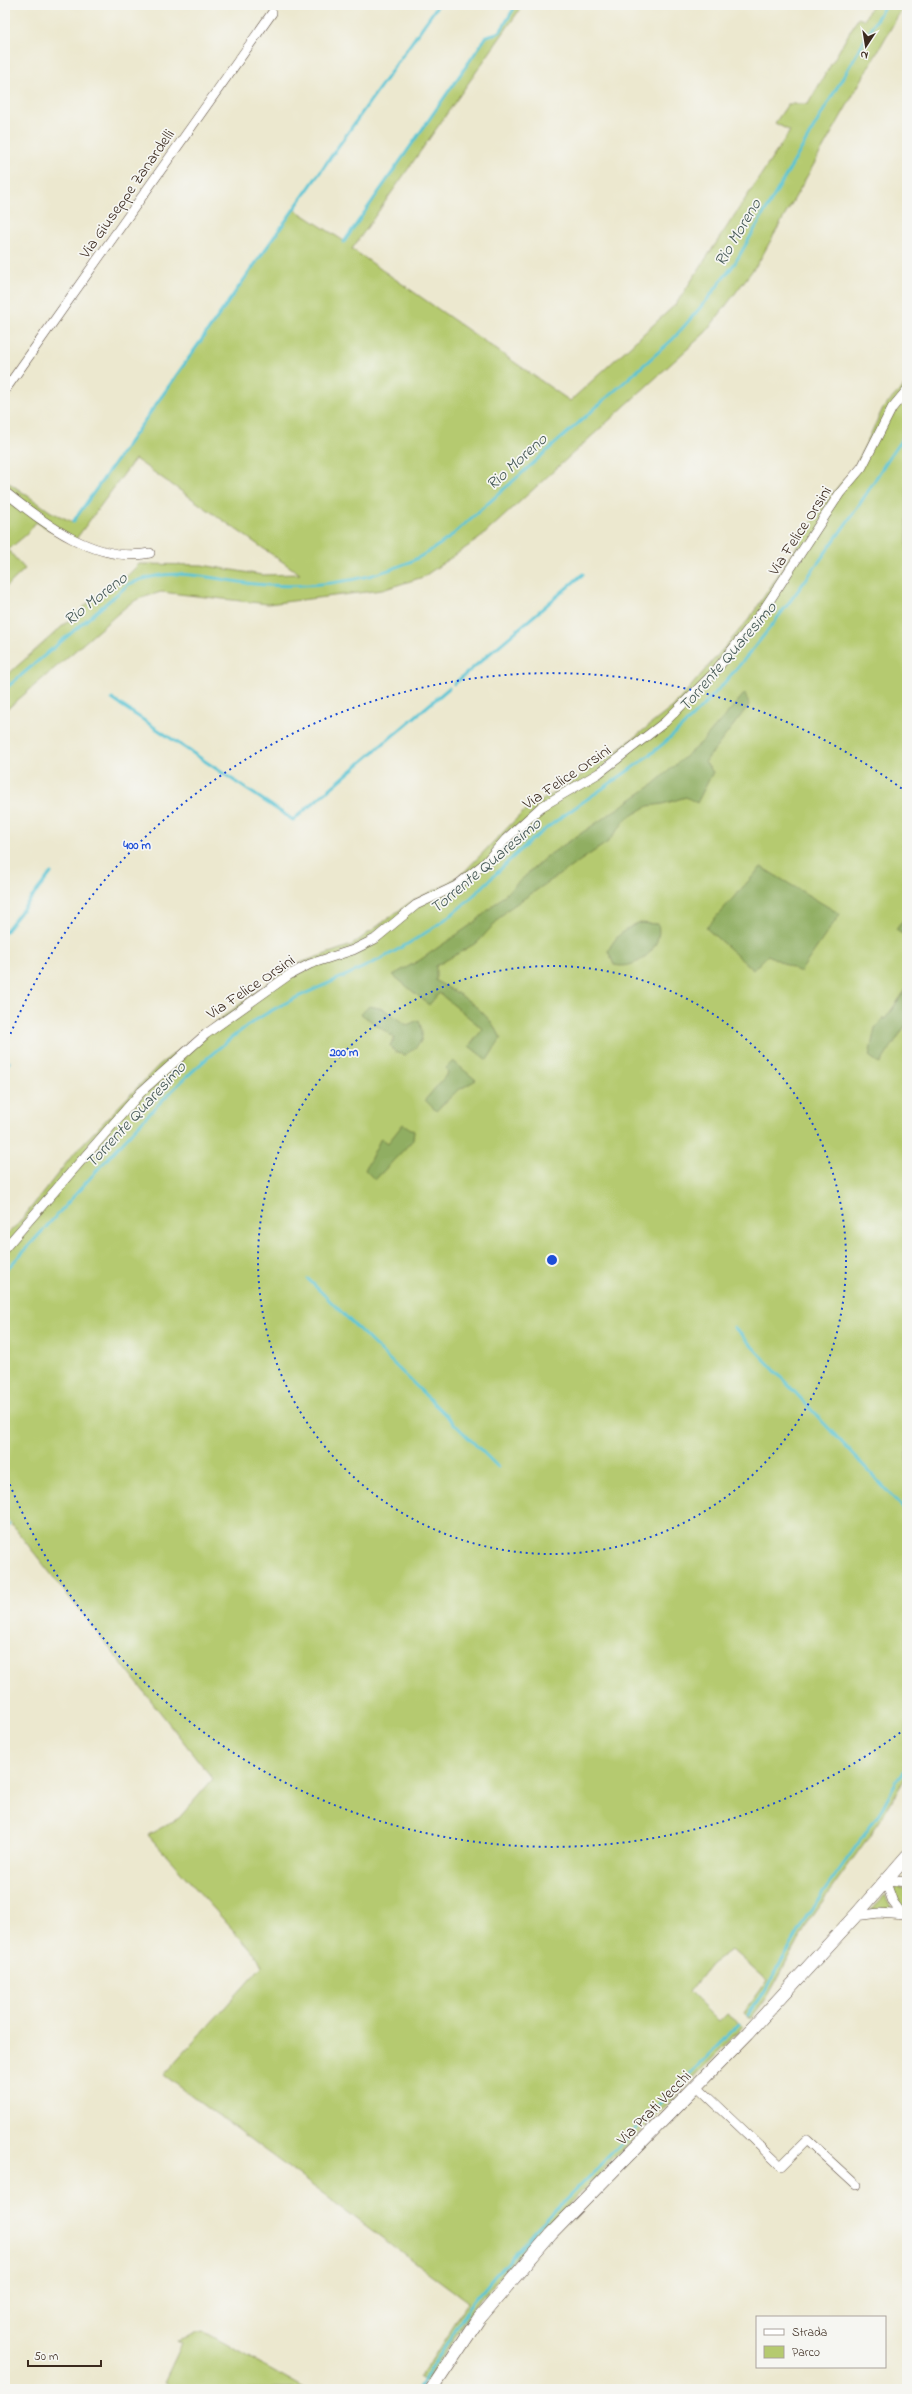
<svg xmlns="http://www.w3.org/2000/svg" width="912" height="2394" font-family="'Indie Flower',sans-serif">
  <rect width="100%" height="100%" fill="#f6f6f2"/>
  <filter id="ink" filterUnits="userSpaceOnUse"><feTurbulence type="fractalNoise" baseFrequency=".025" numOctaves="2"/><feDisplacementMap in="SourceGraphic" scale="8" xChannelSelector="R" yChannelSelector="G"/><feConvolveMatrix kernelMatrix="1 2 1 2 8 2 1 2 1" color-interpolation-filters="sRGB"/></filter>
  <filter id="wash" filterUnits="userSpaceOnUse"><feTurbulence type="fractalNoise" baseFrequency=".012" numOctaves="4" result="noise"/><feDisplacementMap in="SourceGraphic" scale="16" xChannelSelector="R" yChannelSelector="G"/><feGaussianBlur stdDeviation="0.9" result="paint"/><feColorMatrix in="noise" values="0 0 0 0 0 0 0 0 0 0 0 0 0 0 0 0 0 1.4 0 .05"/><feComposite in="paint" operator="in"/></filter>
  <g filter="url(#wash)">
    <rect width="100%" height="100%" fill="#ece8cf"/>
    <path fill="#b5ca6f" stroke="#787a46" d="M516,5H523L352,249L570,401L676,304L790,131L775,123L788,104H808L858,18L864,20L872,5H904L758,263L706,332L480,538L423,577L382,590L268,604L161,592L138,599L128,605L5,711V677L94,598L125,578L139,564L202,565L262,575L300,574L135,459L73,543L36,522L27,534L8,550L25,569L5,588V552L8,550L5,546V480L51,512L73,522L294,209L344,241L487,36L500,32Z
      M907,383V1775L880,1821L812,1916L768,1996L750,2019L744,2013L767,1981L731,1949L710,1965L689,1992L719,2022L727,2014L743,2026L721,2050L543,2230L532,2238L470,2313L426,2383L418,2378L431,2361L468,2302L164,2075L262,1966L258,1958L148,1835L179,1818L213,1779L5,1516V1236L19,1223L75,1152L159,1065L291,966L352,945L412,901L444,886L463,873L521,814L604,761L673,707L750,618L825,503L856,465L883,408Z
      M895,1887L907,1889V1913L900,1908L892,1889Z
      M885,1895L893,1911L869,1912Z
      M203,2331L306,2389H177L164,2382L182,2344L177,2341C187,2340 193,2332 203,2331Z"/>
    <path fill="#90ae62" stroke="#666c40" d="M745,693L749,705L705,762L713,772L697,803L686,797L663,804L648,806L627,818L608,842L507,910L478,942L436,966V981C462,995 487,1010 501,1038L487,1060L469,1046L483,1029L439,993L429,1005L393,975L420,960L475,922L546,857L651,786L702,742Z
      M761,867L840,914L800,972L768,955L753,970L706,928Z
      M907,914V937L896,930Z
      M638,923L658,924C664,947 637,971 614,965L608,951C615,937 624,929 638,923Z
      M907,988V1023L880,1064L869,1056L875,1028L883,1018L885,1019Z
      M369,1006L384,1009L407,1025L419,1020C426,1042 421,1043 405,1055L395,1052L390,1045L395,1038L361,1014Z
      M453,1061L476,1080L457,1091L436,1111L425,1100L448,1073L446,1068Z
      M403,1124L414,1131L413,1140L375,1180L365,1170L381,1138L388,1143Z"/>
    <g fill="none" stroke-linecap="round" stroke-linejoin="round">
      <path stroke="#5ac5d5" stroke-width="3" d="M344,242L487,36L500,32L516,5
        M73,522L438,5
        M454,684L583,574
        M5,689L129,584C174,565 209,579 254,584C303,589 362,583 407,563C422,557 436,547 449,538L673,339L706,301L735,263L885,5
        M112,699L293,820L449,688
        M5,932L51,873
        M5,1067L9,1062
        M5,1271C85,1189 154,1095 247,1026C293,993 348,979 397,950C420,937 445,921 464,904C488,883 509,859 533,839C581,799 638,770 683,726C749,662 802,586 855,511C873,485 887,457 907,433
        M308,1279L498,1467
        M734,1327L907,1512
        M5,1528L9,1525
        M748,2015L764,1993L813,1907L879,1814L896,1782L907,1769
        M418,2389L470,2306L493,2278L531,2235L739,2024"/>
    </g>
  </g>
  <g filter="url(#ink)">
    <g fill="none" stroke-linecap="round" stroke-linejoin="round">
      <defs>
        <path id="minor" d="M5,390L272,13
          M5,492C45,524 96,564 150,553
          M5,1248L142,1091L206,1034L289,975L310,964L353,950L375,939L416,905L456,886L484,864L506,839L541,807L599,773L665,722L713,674L764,609L840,493L862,467L892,408L907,390
          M902,1914L893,1902L885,1880L907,1882
          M855,1916L879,1913L905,1915
          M697,2086L781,2166L807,2140L856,2185"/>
        <path id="secondary" d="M432,2389L478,2320L551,2234L748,2033L855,1916L907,1856"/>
      </defs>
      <use href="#minor" stroke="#564639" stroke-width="10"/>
      <use href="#secondary" stroke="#564639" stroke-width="14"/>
      <use href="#minor" stroke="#fff" stroke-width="9"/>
      <use href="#secondary" stroke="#fff" stroke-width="13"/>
    </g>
  </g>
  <g fill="none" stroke="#1d4ed8" stroke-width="2" stroke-dasharray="2 4">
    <circle cx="552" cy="1260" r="294"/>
    <path d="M905 1729A587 587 0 0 1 6 1475M6 1045A587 587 0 0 1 905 791"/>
  </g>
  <g text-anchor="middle" stroke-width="3.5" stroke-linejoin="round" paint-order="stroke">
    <g font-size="16" fill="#3b2a1e" stroke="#f6f6f2">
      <text transform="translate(126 193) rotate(-55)" y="6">Via Giuseppe Zanardelli</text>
      <text transform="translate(799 530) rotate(-57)" y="6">Via Felice Orsini</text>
      <text transform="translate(566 776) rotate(-34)" y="6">Via Felice Orsini</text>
      <text transform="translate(250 986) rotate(-34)" y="6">Via Felice Orsini</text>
      <text transform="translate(653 2107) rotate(-45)" y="6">Via Prati Vecchi</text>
    </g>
    <g font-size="17" font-style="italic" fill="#445855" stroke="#f6f6f2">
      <text transform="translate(737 232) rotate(-59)" y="6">Rio Moreno</text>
      <text transform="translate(516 461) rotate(-42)" y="6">Rio Moreno</text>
      <text transform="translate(95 598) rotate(-38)" y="6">Rio Moreno</text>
      <text transform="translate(727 656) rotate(-49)" y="6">Torrente Quaresimo</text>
      <text transform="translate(485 865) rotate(-40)" y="6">Torrente Quaresimo</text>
      <text transform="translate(135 1114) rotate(-47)" y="6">Torrente Quaresimo</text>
    </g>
  </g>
  <circle cx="552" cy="1260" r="6" fill="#1d4ed8" stroke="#f6f6f2" stroke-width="2"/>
  <g font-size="12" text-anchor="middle" font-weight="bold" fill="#1d4ed8" stroke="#f6f6f2" stroke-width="3.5" stroke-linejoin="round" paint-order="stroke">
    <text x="137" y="849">400 m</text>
    <text x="344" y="1056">200 m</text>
  </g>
  <rect width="912" height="2394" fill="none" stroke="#f6f6f2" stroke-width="20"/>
  <rect x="756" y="2316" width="130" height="52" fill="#f6f6f2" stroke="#aba49d"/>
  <rect x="764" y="2329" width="20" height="6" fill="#ffffff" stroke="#aba49d"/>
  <text x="792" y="2336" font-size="12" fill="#3b2a1e">Strada</text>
  <rect x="764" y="2346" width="20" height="12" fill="#b5ca6f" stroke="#aba49d"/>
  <text x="792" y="2356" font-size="12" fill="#3b2a1e">Parco</text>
  <g transform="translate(866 46) rotate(192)" stroke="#f6f6f2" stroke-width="3" paint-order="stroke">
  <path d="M0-3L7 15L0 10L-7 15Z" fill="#3b2a1e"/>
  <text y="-6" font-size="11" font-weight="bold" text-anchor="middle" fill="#3b2a1e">N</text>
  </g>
  <path d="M28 2360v6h73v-6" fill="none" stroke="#3b2a1e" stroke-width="2"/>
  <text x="34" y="2360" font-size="12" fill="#3b2a1e" stroke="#f6f6f2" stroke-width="3" paint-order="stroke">50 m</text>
</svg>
